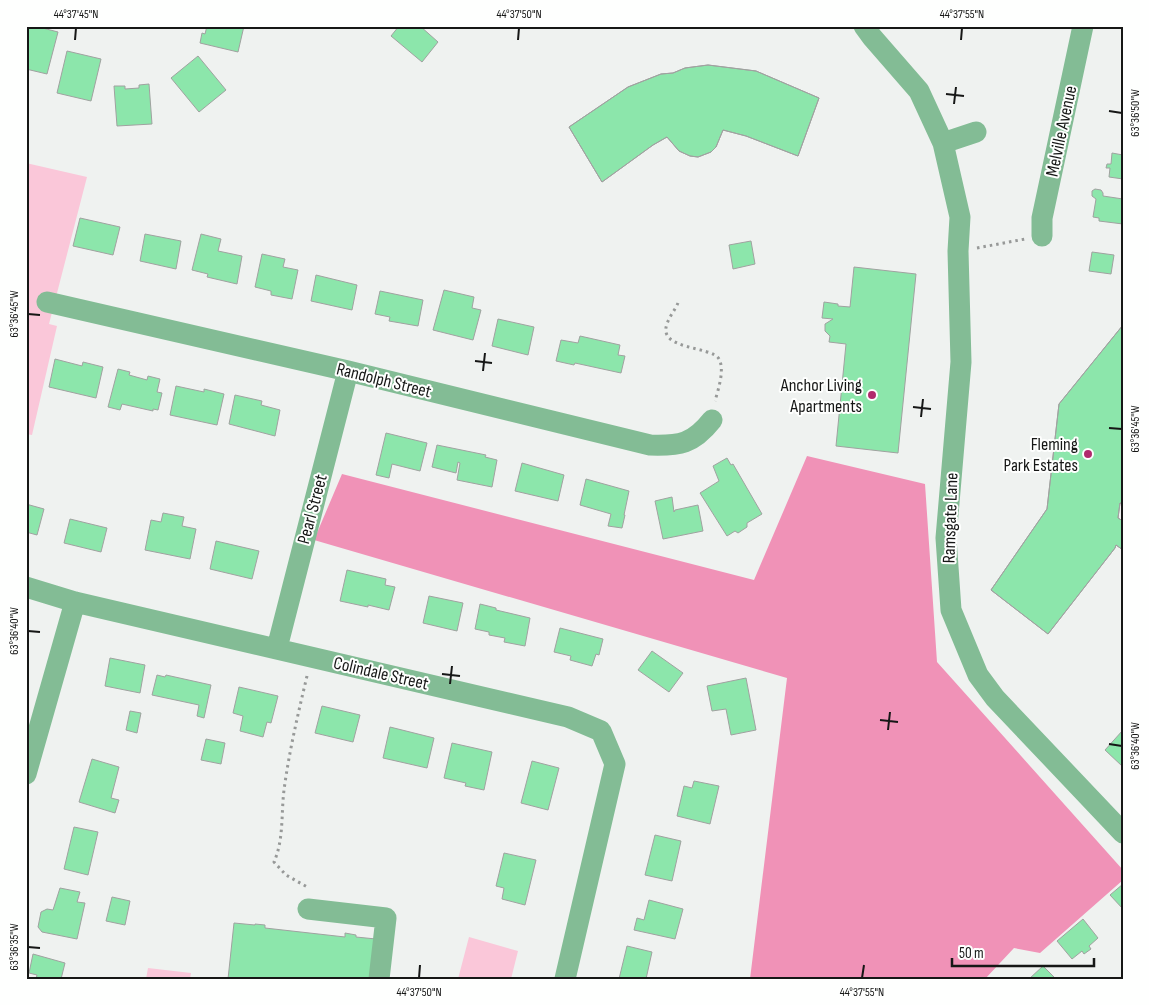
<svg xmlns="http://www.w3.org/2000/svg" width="1149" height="1005" font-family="'Sofia Sans Condensed',sans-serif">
  <rect width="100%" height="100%" fill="#eff2f0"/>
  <path fill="#fac7d9" d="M26,163L87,177L49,324L57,326L32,435L26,434Z
    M469,937L518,951L511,979H458Z
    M148,968L191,973L190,979H146Z"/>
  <path fill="#f092b7" d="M807,456L925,484L937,662L1123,870V880L1040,953L1014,948L985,979H750L787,678L314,540L342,474L754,580Z"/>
  <path fill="#8ce6ab" stroke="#a0a2a0" d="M26,26H35L58,32L47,74L26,69Z
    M207,26H244L238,52L200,43L202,33L205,34Z
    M399,26H420L438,42L422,62L391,36Z
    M67,51L101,59L91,101L57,93Z
    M198,56L226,90L199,112L171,78Z
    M708,65L756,71L819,98L798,156L746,136L723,130L716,147L711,152L698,157L690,156L679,151L667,137L653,145L602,182L569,127L628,87L661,74L673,73L685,68Z
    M708,65L756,71L819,98L798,156L746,136L723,130L716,147L711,152L698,157L690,156L679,151L667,137L653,145L602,182L569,127L628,87L661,74L673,73L685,68Z
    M149,84L152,124L117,126L114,86H125V89L139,88V85Z
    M1112,153L1123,155V179L1109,177L1110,168H1106L1107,164H1111Z
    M1095,189L1101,190L1103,193V196L1123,199V224L1099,221V218L1093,217L1096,199L1092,196V191Z
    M80,218L120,227L113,255L73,246Z
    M145,234L181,241L176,269L140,261Z
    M201,234L221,239L218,251L242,256L237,284L207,277L208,274L192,270Z
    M751,241L755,264L733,269L729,245Z
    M1092,252L1114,255L1111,274L1089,271Z
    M262,254L285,259L283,267L298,270L292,299L271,295V291L255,287Z
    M854,267L916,274L898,453L836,446L846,344L829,342L830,336L825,331V324L833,319L822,318L824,302L838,304V306L850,307Z
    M316,275L357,285L352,310L311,301Z
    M444,290L474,297L472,308L481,310L473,340L433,330Z
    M380,291L423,300L418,326L389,321L390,317L375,314Z
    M498,319L534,327L528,355L492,346Z
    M1123,325V504L1120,503L1118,518L1123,521V550L1116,545L1115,548L1048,634L991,590L1047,509L1059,404Z
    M1123,325V504L1120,503L1118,518L1123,521V550L1116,545L1115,548L1048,634L991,590L1047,509L1059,404Z
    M580,336L620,345L618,355L625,356L621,373L575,363L574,365L556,361L561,340L578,343Z
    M55,359L82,366L83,362L103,367L96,398L49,387Z
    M118,369L130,372L129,375L147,380L148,376L160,379L157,392L162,393L158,410L153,409V411L122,404L120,410L108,407Z
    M176,386L204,392V389L224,394L217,425L170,415Z
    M235,395L262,401L261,405L280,410L275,436L229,424Z
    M386,433L427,443L420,471L392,464L389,478L376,475Z
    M437,445L486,455L485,457L497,460L492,487L457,480L460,463L458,462L456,473L432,467Z
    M727,458L731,465L733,464L762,514L747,523V527L738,533L735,531L727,536L700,493L719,481L713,466Z
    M522,463L564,475L558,501L515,491Z
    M586,479L629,491L624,515H625L622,528L608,526L611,514L580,505Z
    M672,497L674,512L675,510L698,505L703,531L663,539L655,501Z
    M26,504L44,509L37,535L26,532Z
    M163,513L184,517L182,526L196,529L190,559L145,550L151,520L161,522Z
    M70,519L107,528L101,552L64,543Z
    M216,541L259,551L252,579L210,569Z
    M347,570L386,579L385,585L395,587L389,610L368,605V607L340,601Z
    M429,596L463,603L457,631L423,623Z
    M480,604L496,608V610L530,618L525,646L504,642L505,638L489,635V632L475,629Z
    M560,628L603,639L599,655L596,654L592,666L570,660L571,656L554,652Z
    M652,651L683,673L669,692L638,670Z
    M110,658L145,665L140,693L105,686Z
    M157,675L165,677L166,675L211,685L204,718L197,716L199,705L152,695Z
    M746,678L756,730L731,735L726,709L712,711L707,686Z
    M239,687L278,696L271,723L267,722L263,737L240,731L243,716L233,713Z
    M322,706L360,715L353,742L315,733Z
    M130,711L141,713L137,733L126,730Z
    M390,727L434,738L427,768L383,758Z
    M1123,730V765L1122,766L1105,750Z
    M206,739L225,743L221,764L201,760Z
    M452,743L492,752L484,790L465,786L466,783L444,778Z
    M92,759L119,767L111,798L119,800L115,813L79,802Z
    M532,761L559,768L548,810L521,803Z
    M694,781L719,786L710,824L677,816L684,786L692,788Z
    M74,827L98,832L88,875L64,869Z
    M655,835L681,841L672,881L645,875Z
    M504,853L536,860L525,905L502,899L504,888L496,886Z
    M1123,884V909L1110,895Z
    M60,888L80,892L77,902L85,903L77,939L42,932L38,927L41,912L47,909L53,910Z
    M112,897L130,901L125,925L106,921Z
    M649,900L683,909L675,939L634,930L637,918L644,920Z
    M1083,919L1098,938L1089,946L1091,949L1084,954L1082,951L1072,959L1057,941Z
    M234,923L255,925V924L265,925V928L345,937V933L356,935V937L376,939L372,979H228Z
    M627,946L652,952L646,979H619Z
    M33,954L65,963L61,979H36L37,975L29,973Z
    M1043,966L1056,979H1029Z"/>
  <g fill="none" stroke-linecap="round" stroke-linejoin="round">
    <path stroke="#979998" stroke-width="3" stroke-dasharray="2.5 4" stroke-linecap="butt" d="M977,248L1025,239
      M678,303C675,310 669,317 667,324C657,350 712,346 719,359C725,370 718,390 715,401
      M307,676C298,714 289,752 284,790C281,814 284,839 274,862L286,875L309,888"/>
    <path stroke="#83bc95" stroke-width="21" d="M864,26L872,37L919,91L943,143L960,217L958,251L961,362L946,538L951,610L978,675L995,698L1123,833
      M943,143L976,132
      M1042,236V218L1083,26
      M47,302L348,371L650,445C680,446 693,444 712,420
      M26,587L75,602L568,717L601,731L615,764L565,979
      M277,648L348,371
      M26,774L75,602
      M308,909L386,918L379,979"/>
  </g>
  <path fill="none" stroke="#161716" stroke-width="2" d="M75,40L76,28M518,40L519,28M961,40L962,28M946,94L964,96M954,104L956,87M1109,111L1122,113M28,314L40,315M475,361L492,363M483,371L485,353M913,407L931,409M921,417L923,399M1109,428L1122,429M28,631L40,632M442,674L460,676M450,684L452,666M880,720L898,722M888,730L890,712M1109,744L1122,746M28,947L40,948M419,978L420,965M862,978L864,965"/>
  <g fill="#b12a6d" stroke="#fefffe" stroke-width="2">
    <circle cx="872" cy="395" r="5"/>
    <circle cx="1088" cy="454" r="5"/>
  </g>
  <g text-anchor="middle" stroke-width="4" stroke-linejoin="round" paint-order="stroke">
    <g font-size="18" fill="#161716" stroke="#fefffe">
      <text transform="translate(1061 131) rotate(-78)" y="6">Melville Avenue</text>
      <text transform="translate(384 380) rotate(14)" y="6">Randolph Street</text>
      <text transform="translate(312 509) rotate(-75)" y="6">Pearl Street</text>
      <text transform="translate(950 518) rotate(-88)" y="6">Ramsgate Lane</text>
      <text transform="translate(381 673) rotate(13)" y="6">Colindale Street</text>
    </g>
    <g font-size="18" fill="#161716" stroke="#fefffe" text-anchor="end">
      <text x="862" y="391">Anchor Living<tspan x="862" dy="21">Apartments</tspan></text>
      <text x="1078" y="450">Fleming<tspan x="1078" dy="21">Park Estates</tspan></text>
    </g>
  </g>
  <rect width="1149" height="1005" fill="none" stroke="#fefffe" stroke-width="55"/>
  <path d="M952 958v8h142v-8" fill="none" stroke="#161716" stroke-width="2.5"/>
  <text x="959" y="958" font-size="15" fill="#161716" stroke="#fefffe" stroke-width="4" paint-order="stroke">50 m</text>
  <rect x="28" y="28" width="1094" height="950" fill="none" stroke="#161716" stroke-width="2"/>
  <g font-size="12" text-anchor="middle" fill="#161716">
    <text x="76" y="18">44°37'45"N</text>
    <text x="519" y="18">44°37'50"N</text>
    <text x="962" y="18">44°37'55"N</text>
    <text transform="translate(1135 113) rotate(-90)" y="4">63°36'50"W</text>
    <text transform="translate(14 314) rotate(-90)" y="4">63°36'45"W</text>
    <text transform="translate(1135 429) rotate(-90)" y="4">63°36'45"W</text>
    <text transform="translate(14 631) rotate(-90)" y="4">63°36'40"W</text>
    <text transform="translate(1135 746) rotate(-90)" y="4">63°36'40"W</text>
    <text transform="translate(14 947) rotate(-90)" y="4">63°36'35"W</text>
    <text x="419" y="996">44°37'50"N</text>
    <text x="862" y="996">44°37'55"N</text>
  </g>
</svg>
